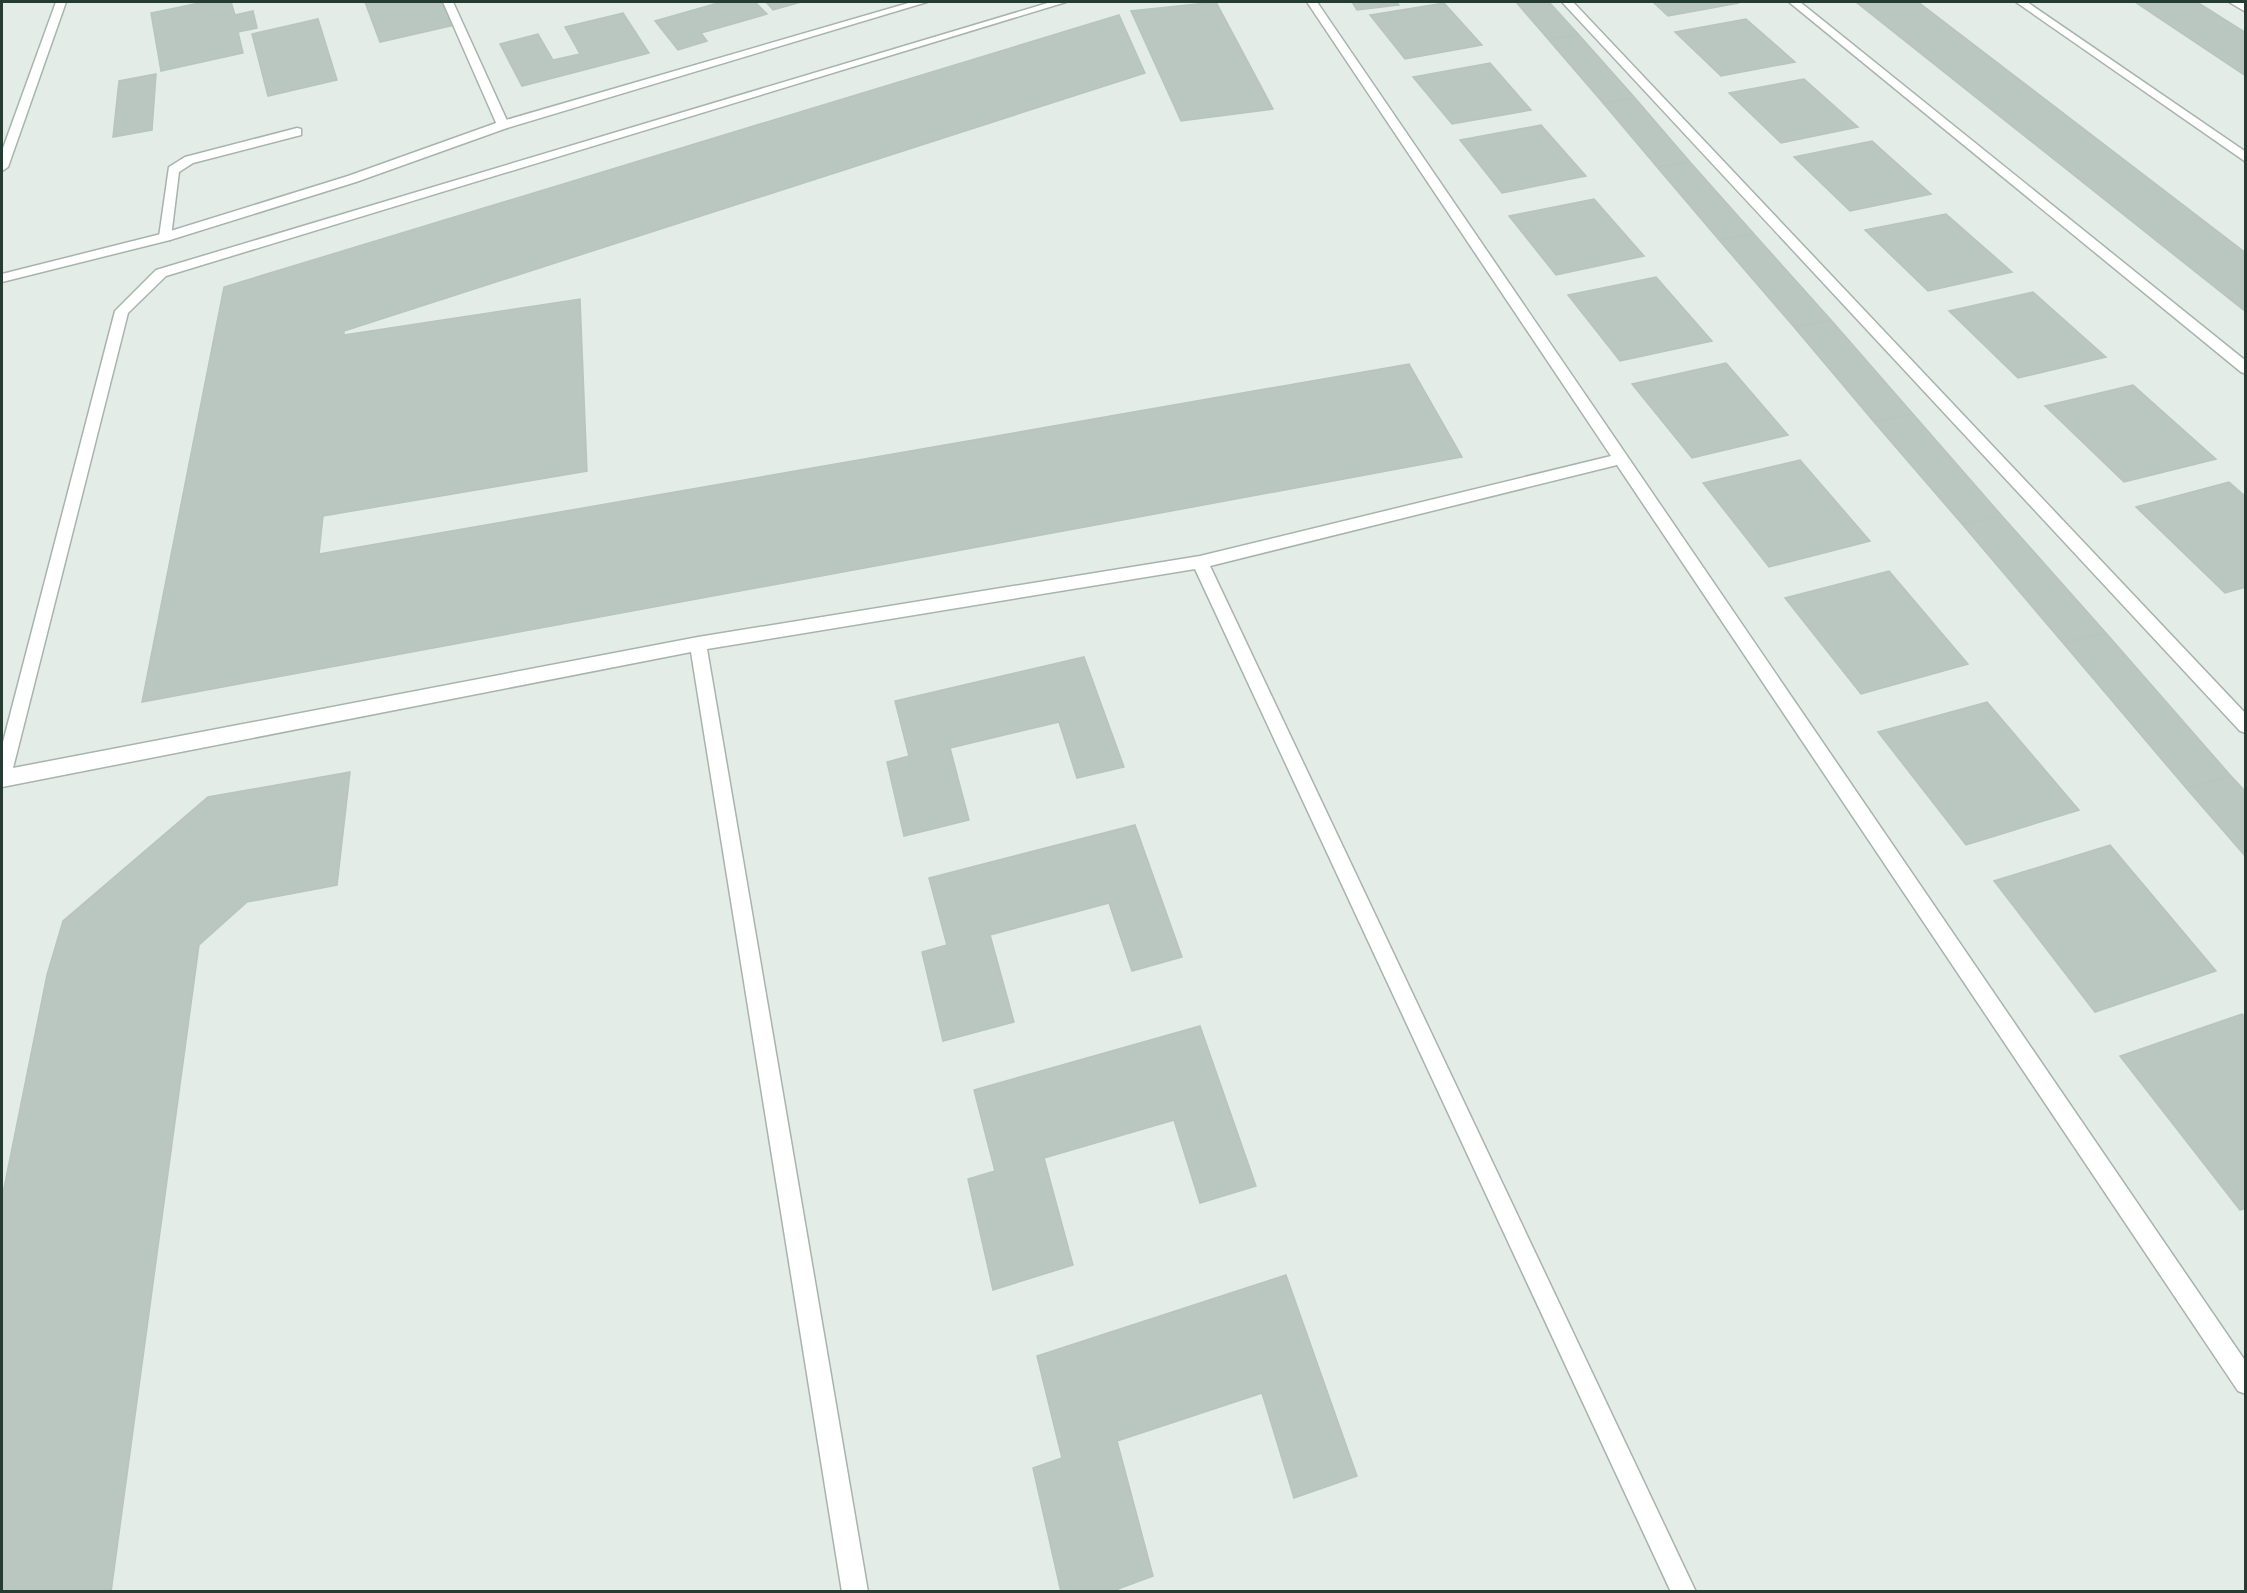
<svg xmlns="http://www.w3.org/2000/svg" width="2247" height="1593" font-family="'Golos Text',sans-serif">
  <rect width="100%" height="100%" fill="#e4ece7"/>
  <path fill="#b9c7c0" stroke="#b7c5bd" stroke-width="1.5" d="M204,2H231L235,15L253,11L257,28L238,32L243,53L161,71L151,13Z
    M365,2H445L455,25L380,42Z
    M716,2H755L767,14L701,33L707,41L678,50L655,21L718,3Z
    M766,2H801L773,10Z
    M1216,2L1273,109L1181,121L1131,11Z
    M1352,2H1396L1399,5L1357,10Z
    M1516,2H1549L1579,35L1548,39Z
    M1653,2H1736L1739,3L1668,16Z
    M1856,2H1918L2246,253V312Z
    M2135,2H2197L2246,33V76Z
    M1444,3L1482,45L1405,59L1370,15Z
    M623,13L649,53L522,86L500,44L538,34L553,60L580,54L565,27Z
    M1119,15L1145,73L344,331V335L580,299L587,471L323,516L319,554L1409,364L1462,457L142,702L224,287Z
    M318,19L337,80L268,96L252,34Z
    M1746,19L1795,62L1721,76L1675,32Z
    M1579,35L1635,98L1603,103L1548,39Z
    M1490,63L1531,110L1452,124L1413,77Z
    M156,74L152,130L113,137L119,81Z
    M1804,79L1858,127L1781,143L1729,93Z
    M1635,98L1690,162L1657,167L1603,103Z
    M1541,125L1586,176L1502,193L1460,140Z
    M1872,141L1931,194L1850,211L1794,157Z
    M1690,162L1754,234L1719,240L1657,167Z
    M1594,199L1644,256L1556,275L1509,216Z
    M1946,214L2012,272L1928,291L1865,230Z
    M1754,234L1831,320L1794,327L1719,240Z
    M1656,277L1712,341L1620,361L1568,295Z
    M2033,292L2106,357L2018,378L1949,311Z
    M1831,320L1913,414L1874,422L1794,327Z
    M1726,363L1788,435L1692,458L1632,384Z
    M2133,385L2216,459L2124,482L2045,406Z
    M1913,414L2002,516L1962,524L1874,422Z
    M1800,460L1870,541L1769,567L1703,483Z
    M2229,482L2246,497V587L2225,593L2136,507Z
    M2002,516L2106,633L2063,643L1962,524Z
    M1889,571L1968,664L1861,694L1785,598Z
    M2106,633L2231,776L2186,788L2063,643Z
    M1084,657L1124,767L1077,778L1059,722L950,748L969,820L904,836L887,762L909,756L895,701Z
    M1987,702L2079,810L1966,845L1878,732Z
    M350,772L337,885L247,902L199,945L111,1592H2V1198L47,975L63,921L208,797Z
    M2231,776L2246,792V857L2186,788Z
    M1135,825L1182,957L1132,971L1109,903L990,935L1014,1022L943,1041L922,952L947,945L929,878Z
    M2110,845L2216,971L2095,1012L1994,881Z
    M2242,1014L2246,1017V1208L2240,1210L2120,1056Z
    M1200,1026L1256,1186L1200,1203L1174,1120L1044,1158L1073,1265L993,1290L968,1179L995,1171L974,1090Z
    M1286,1275L1357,1476L1294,1498L1262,1393L1117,1441L1153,1576L1110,1592H1061L1033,1468L1062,1458L1037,1356Z"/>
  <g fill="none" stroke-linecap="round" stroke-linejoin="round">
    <defs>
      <path id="lane" d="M443,2H453L509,125L507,128H499L497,125Z
        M1051,2H1066L166,276L128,313L13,768L698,637L1200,556L1611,456L1307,2H1317L2246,1362V1394L2238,1391L1617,465L1210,566L1696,1592H1671L1195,569L707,649L868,1592H842L691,652L2,787V746L115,311L156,270Z
        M1562,2H1573L2246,714V733L2240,731Z
        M1789,2H1800L2246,361V374L2241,372Z
        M2016,2H2027L2246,152V162Z
        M2229,2H2241L2246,4V12Z
        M297,128L301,129V135L193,163L179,172L171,237L170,240H160L159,237L169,167L185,157Z"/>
      <path id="street" d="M912,2H927L507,128L356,182L170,240L2,282V274L161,234L348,176L499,122Z"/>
      <path id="secondary" d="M56,2H66L8,167L2,171V151Z"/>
    </defs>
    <use href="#lane" stroke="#a7b4ad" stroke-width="3"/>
    <use href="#street" stroke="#a7b4ad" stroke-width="3"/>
    <use href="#secondary" stroke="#a3b7ad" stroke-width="3"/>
    <use href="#lane" fill="#fff" fill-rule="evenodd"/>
    <use href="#street" fill="#fff" fill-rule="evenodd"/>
    <use href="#secondary" fill="#fff" fill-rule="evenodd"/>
  </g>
  <rect width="2247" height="1593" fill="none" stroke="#253c33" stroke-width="6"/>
</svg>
